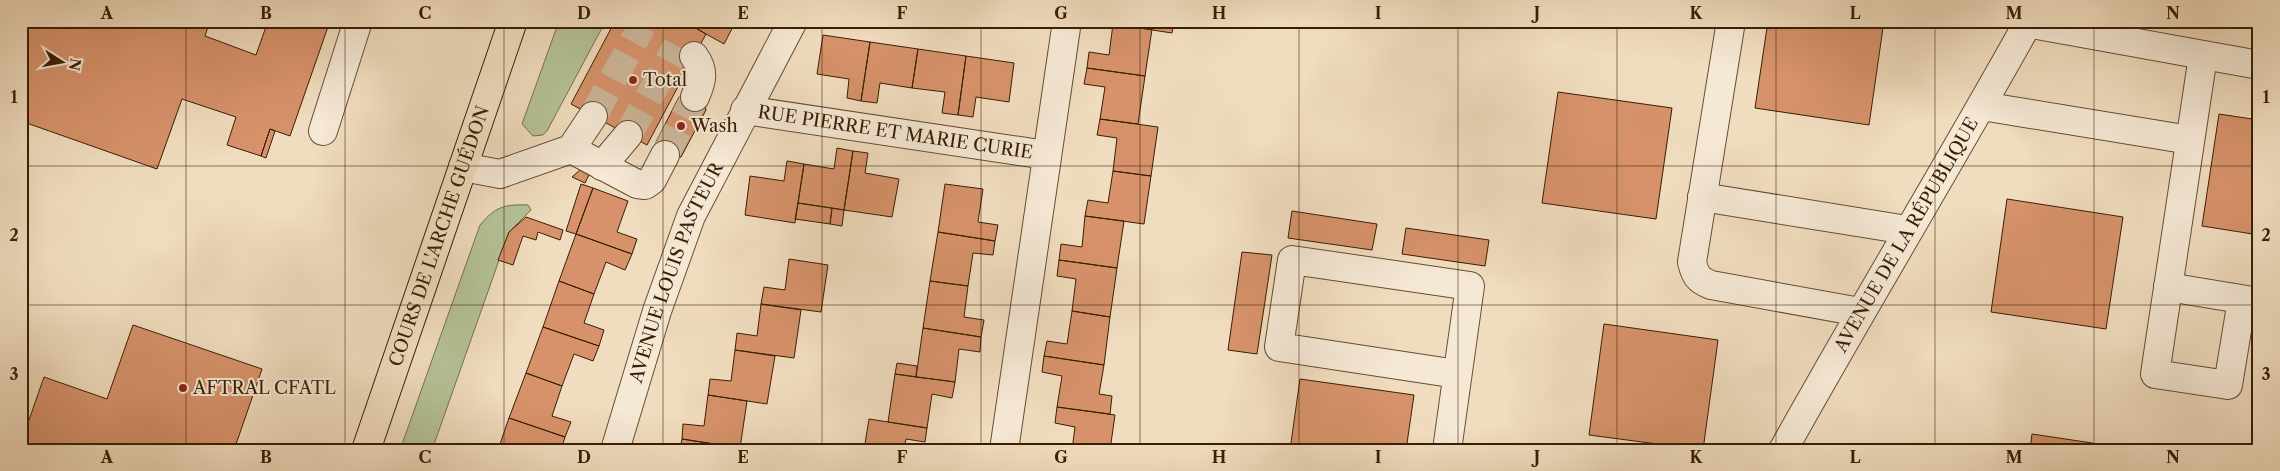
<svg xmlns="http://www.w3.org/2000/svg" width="2280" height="471" font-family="'Libre Caslon Text',serif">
  <rect width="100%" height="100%" fill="#f0dcbe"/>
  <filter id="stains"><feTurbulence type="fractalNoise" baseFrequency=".004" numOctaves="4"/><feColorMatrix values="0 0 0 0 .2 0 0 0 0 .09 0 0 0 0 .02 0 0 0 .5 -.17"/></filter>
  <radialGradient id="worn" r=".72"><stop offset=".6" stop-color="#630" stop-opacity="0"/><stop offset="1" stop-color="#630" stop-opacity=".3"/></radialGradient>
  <path fill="#b4c296" stroke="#76704c" d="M559,21H604L603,26L547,131L543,135L533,136L522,124Z
    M528,205L531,210L509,232L432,450H400L480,225C495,207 504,204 528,205Z"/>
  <path fill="#d7926b" stroke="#371f03" d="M21,21H210L205,36L256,55L268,21H330L290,136L270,129L261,156L227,145L236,117L182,99L157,169L21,121Z
    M615,21H683L706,34L647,145L571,104Z
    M683,21H736L724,44Z
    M1114,21H1174L1172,33L1113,24Z
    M1768,21H1884L1869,125L1755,108Z
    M1113,24L1152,29L1145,76L1087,68L1089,52L1109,55Z
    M823,35L870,42L861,101L847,98L849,79L817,74Z
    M870,42L918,49L912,88L880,83L877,103L861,101Z
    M918,49L966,56L958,115L942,113L945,92L912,88Z
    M966,56L1014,63L1009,102L976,97L973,117L958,115Z
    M1087,68L1145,76L1138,124L1100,119L1105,87L1084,84Z
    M1558,92L1672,108L1656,219L1542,203Z
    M690,94L704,101L706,110L681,157L671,159L658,152L656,142L679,97Z
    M2219,114L2259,120V235L2202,226Z
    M1100,119L1158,127L1151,176L1113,171L1117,138L1097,135Z
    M270,129L275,131L266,158L261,156Z
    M837,148L853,151L844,210L798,203L804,164L834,169Z
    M853,151L868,153L865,173L899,179L892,217L844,210Z
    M787,161L804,164L795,223L745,215L750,176L784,181Z
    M580,170L589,175L585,183L572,177Z
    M1113,171L1151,176L1144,224L1085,216L1088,200L1108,203Z
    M581,184L593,188L576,234L566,231Z
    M945,184L983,189L978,222L998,225L995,241L938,232Z
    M593,188L628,201L617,232L637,239L632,254L576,234Z
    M2007,199L2123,217L2106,329L1991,312Z
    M798,203L832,208L830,224L795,219Z
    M832,208L844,210L842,226L830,224Z
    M1292,211L1377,224L1372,250L1288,238Z
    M1085,216L1124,221L1117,268L1059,260L1061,244L1082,247Z
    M526,217L563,230L560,240L538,232L536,240L523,236L513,265L498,260L509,232Z
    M1406,228L1489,240L1485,266L1402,254Z
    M938,232L995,241L993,255L973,253L968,286L930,281Z
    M576,234L632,254L625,270L606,262L594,294L559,281Z
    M1242,252L1272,255L1257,354L1228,350Z
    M789,259L828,265L821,312L761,304L764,287L785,290Z
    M1059,260L1117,268L1110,317L1072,311L1076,279L1057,276Z
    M559,281L594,294L584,323L604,330L599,346L543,327Z
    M930,281L968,286L964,317L984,320L981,337L923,328Z
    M761,304L801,310L794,358L735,350L737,333L757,336Z
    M1072,311L1110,317L1104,365L1044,356L1047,341L1067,344Z
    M1604,324L1718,340L1703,450L1589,435Z
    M133,325L262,369L234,450H21V443L44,377L107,399Z
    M543,327L599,346L593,361L574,354L562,386L526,373Z
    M923,328L981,337L980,352L959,349L955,382L916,377Z
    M735,350L775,356L767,404L708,395L710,379L731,381Z
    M1044,356L1104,365L1099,394L1112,396L1110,414L1057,407L1062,376L1042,372Z
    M897,363L917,366L916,377L895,374Z
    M526,373L562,386L552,416L571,422L565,437L509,418Z
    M895,374L955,382L952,398L932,394L927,428L888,422Z
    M1300,379L1414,395L1406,450H1290Z
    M708,395L747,401L740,448L682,439L683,424L704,426Z
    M1057,407L1115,415L1110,450H1072L1075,427L1055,423Z
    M509,418L565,437L561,450L541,445L539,450H498Z
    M869,419L927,428L925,442L906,439L904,450H864Z
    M2259,433V447L2253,443Z
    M2032,434L2139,450H2030Z
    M682,439L740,448V450H680Z"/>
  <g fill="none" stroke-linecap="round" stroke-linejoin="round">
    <path stroke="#cbb699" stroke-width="28" stroke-dasharray="28 14" stroke-linecap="butt" d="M593,116L642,26
      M628,135L677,46
      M665,155L695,97"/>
    <defs>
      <g id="minor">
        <path d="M1731,21L1692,262C1695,275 1698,280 1711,285L1860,312"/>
        <path d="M2027,23L2259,65"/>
        <path d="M694,56C705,71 702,81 695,97"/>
        <path d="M2203,56L2155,374L2228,385L2242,300"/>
        <path d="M1982,106L2190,140"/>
        <path id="s1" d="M745,110L1046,155"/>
        <path d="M323,131L358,21"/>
        <path d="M571,149L637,184L645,185L652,180L665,155"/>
        <path d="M602,166L628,135"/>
        <path d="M463,167L500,174L571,149L593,116"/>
        <path d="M1702,197L1907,230"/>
        <path d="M2168,287L2259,302"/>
        <path id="s2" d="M615,450L657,311L691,216L793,21"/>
        <path d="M1004,450L1067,21"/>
        <path d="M1447,450L1470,286L1292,260L1279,347L1457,374"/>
        <path id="s3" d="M1783,450C1863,306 1949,165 2029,21"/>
      </g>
      <g id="major">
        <path id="s4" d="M366,450L513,21"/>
      </g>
    </defs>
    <use href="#minor" stroke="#654e32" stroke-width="30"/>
    <use href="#major" stroke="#371f03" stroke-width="30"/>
    <use href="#minor" stroke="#f5e8d5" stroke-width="28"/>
    <use href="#major" stroke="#f0dcbe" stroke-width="28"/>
  </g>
  <path fill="none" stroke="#371f03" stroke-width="1" stroke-opacity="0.55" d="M186,21V450M345,21V450M504,21V450M663,21V450M822,21V450M981,21V450M1140,21V450M1299,21V450M1458,21V450M1617,21V450M1776,21V450M1935,21V450M2094,21V450M21,166H2259M21,305H2259"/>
  <g fill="#8f2418" stroke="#f5e8d5" stroke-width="2">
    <circle cx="633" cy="80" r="5"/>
    <circle cx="681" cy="126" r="5"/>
    <circle cx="183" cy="388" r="5"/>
  </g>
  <g text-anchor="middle" stroke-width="4" stroke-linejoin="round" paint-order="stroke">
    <g font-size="18" fill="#371f03" stroke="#f5e8d5" text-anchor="start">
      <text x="643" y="86">Total</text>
      <text x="691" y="132">Wash</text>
      <text x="193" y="394">AFTRAL CFATL</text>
    </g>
    <g font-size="18" fill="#371f03" stroke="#f5e8d5">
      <text dy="6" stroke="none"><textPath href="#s1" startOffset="152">RUE PIERRE ET MARIE CURIE</textPath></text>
      <text dy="6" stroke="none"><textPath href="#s4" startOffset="226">COURS DE L'ARCHE GUÉDON</textPath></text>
      <text dy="6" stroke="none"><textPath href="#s3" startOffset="248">AVENUE DE LA RÉPUBLIQUE</textPath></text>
      <text dy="6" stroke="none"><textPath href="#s2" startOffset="188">AVENUE LOUIS PASTEUR</textPath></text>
    </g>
  </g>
  <rect width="2280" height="471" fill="none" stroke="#f0dcbe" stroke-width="55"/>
  <g transform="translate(62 62) rotate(101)" stroke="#f5e8d5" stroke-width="4" paint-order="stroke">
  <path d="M0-4L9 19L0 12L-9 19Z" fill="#371f03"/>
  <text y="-8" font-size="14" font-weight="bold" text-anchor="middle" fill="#371f03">N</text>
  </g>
  <rect x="28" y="28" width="2224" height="416" fill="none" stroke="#371f03" stroke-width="2"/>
  <g font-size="16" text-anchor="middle" font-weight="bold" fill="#371f03">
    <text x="107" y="19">A</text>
    <text x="266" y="19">B</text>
    <text x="425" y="19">C</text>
    <text x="584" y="19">D</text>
    <text x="743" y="19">E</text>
    <text x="902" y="19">F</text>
    <text x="1061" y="19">G</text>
    <text x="1219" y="19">H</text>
    <text x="1378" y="19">I</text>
    <text x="1537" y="19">J</text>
    <text x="1696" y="19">K</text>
    <text x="1855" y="19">L</text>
    <text x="2014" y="19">M</text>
    <text x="2173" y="19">N</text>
    <text x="14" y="103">1</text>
    <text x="2266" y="103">1</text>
    <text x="14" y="241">2</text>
    <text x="2266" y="241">2</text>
    <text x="14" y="380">3</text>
    <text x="2266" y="380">3</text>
    <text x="107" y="463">A</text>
    <text x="266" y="463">B</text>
    <text x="425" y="463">C</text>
    <text x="584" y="463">D</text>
    <text x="743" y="463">E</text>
    <text x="902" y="463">F</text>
    <text x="1061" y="463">G</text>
    <text x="1219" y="463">H</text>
    <text x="1378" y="463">I</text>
    <text x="1537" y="463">J</text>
    <text x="1696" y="463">K</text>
    <text x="1855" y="463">L</text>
    <text x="2014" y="463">M</text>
    <text x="2173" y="463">N</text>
  </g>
  <rect width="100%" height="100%" filter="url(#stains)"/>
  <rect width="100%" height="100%" fill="url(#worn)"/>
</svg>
